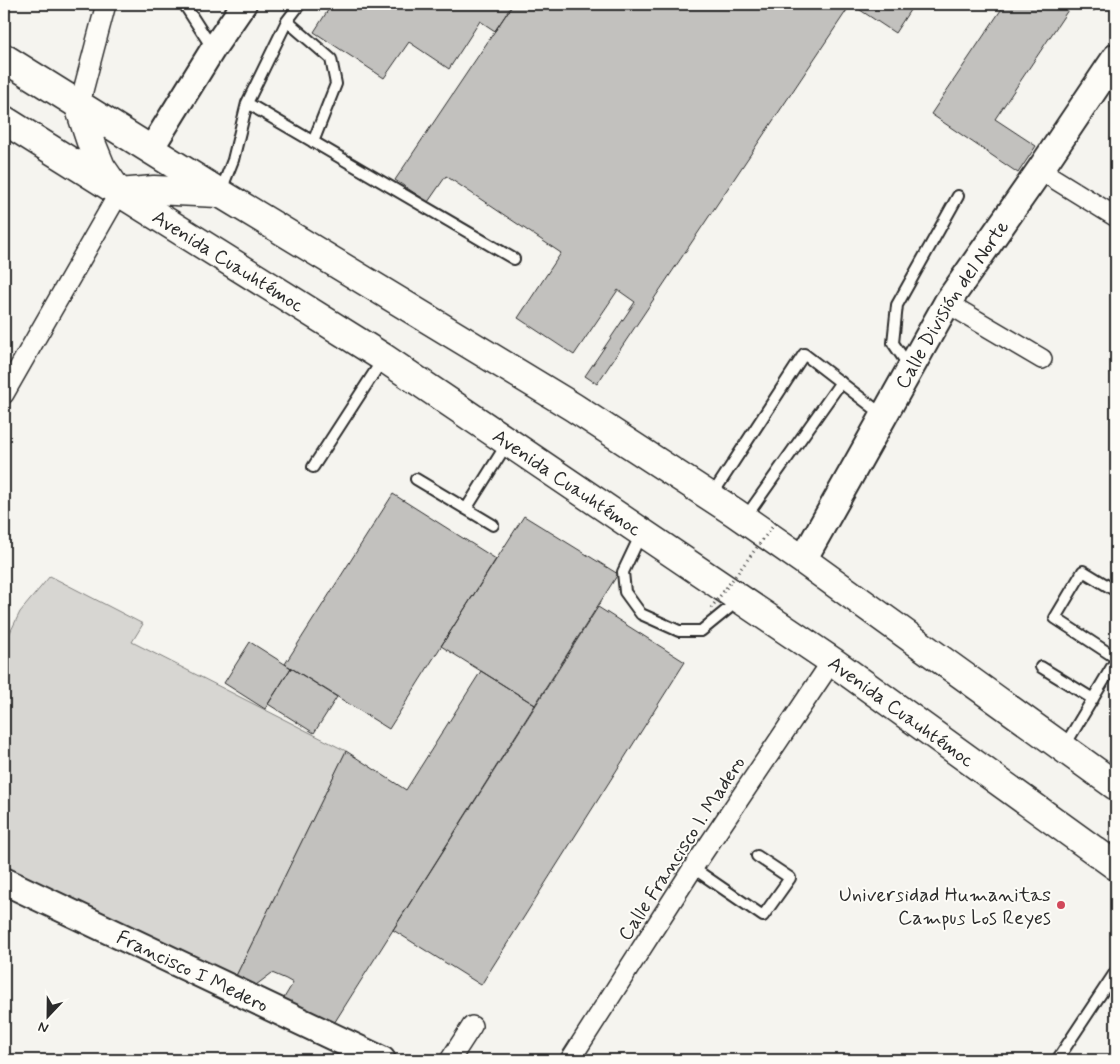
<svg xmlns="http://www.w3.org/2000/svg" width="1120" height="1064" font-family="Mynerve,sans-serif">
  <rect width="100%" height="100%" fill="#f5f4ef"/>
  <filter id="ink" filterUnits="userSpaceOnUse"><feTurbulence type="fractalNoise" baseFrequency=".02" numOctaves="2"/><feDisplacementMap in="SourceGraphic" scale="10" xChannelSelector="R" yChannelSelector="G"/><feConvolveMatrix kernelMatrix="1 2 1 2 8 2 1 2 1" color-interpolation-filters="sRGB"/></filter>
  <g filter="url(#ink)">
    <path fill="#d7d6d2" stroke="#81807e" d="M50,576L143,624L132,642L346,751L234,980L4,867V645L20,612Z"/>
    <path fill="#c2c1be" stroke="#2b2b2b" d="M332,4H513L495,31L480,21L449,69L409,42L384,78L314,32Z
      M513,4H851L597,384L585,376L635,302L618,290L574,355L518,318L561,253L446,176L428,202L395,180Z
      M851,4H914L895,33Z
      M1005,4H1072L995,119L1036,146L1018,173L931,114Z
      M1082,4H1099L1094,11Z
      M393,494L496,559L389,729L285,664Z
      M524,516L618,574L535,705L441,646Z
      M598,607L685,662L481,985L393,930Z
      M250,642L291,668L265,709L224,683Z
      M291,668L337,697L314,733L268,704Z
      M481,671L535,705L331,1028L284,998L293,983L286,979L272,973L252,988L234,980L346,751L406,790Z"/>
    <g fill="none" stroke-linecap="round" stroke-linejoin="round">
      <defs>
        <path id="service" d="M184,4L213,49
          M287,21L331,59L336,84L313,142
          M247,103L514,259
          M220,193L233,160L247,103L287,21L300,4
          M912,364L904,359L893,343L897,305L958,196
          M313,467L383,359
          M416,479L493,525
          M712,495L804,354L883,415
          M466,509L508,442
          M745,518L841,382
          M641,534L623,572L625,592L641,614L679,631H701L739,600
          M1116,591L1083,571L1055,618L1116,658
          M1041,667L1093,699
          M1064,747L1116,660
          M693,868L763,916L790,878L757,856
          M1057,1060L1116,971"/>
        <path id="minor" d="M79,106L106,4
          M1040,170L1116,217
          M947,303L1042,359
          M4,394L119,193
          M450,1060L472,1026
          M570,1060L693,868L832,661"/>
        <path id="tertiary" d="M151,149L213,49L244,4"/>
        <g id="secondary">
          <path id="s1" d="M803,560L947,303L1040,170L1116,57"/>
          <path id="s2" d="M4,881L382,1060"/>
        </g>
        <g id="primary">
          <path d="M4,58L220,193L573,407L734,512L803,560L1116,786"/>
          <path d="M79,106L92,145L101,167L119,193L154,190L218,193"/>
          <path id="s3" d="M4,120L384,358L832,661L1116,866"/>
        </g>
      </defs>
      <use href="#service" stroke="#2b2b2b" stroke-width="14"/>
      <use href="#minor" stroke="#2b2b2b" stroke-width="22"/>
      <use href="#tertiary" stroke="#2b2b2b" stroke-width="28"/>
      <use href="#secondary" stroke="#2b2b2b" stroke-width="30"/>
      <use href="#primary" stroke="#2b2b2b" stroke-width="31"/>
      <use href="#service" stroke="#fdfcf7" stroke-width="10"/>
      <use href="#minor" stroke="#fdfcf7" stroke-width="19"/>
      <use href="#tertiary" stroke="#fdfcf7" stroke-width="24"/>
      <use href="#secondary" stroke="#fdfcf7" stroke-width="26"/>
      <use href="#primary" stroke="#fdfcf7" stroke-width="28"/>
      <path stroke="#2b2b2b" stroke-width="3" stroke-dasharray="1 4" stroke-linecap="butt" d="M711,608L776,522"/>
    </g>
  </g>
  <circle fill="#d1495b" stroke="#fdfcf7" stroke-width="2" cx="1061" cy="905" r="5"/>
  <g text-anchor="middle" stroke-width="4" stroke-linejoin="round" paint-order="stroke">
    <g font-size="20" fill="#2b2b2b" stroke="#fdfcf7">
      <text dy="7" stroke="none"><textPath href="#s3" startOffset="265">Avenida Cuauhtémoc</textPath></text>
      <text dy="7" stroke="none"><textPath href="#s1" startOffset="296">Calle División del Norte</textPath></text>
      <text dy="7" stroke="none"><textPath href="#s3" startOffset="670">Avenida Cuauhtémoc</textPath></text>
      <text dy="7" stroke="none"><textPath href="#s3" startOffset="1075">Avenida Cuauhtémoc</textPath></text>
      <text transform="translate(681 848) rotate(-57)" y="7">Calle Francisco I. Madero</text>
      <text dy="7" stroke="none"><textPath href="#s2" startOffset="209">Francisco I Medero</textPath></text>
    </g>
    <g font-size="20" fill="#2b2b2b" stroke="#fdfcf7" text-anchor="end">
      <text x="1051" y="901">Universidad Humanitas<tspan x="1051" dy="23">Campus Los Reyes</tspan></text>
    </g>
  </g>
  <rect width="1120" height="1064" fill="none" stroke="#fdfcf7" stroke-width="20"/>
  <rect x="10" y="10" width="1100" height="1044" fill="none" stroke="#2b2b2b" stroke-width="2" filter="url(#ink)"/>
  <g transform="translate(48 1016) rotate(202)" stroke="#fdfcf7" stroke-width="4" paint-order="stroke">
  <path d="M0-4L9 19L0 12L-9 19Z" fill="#2b2b2b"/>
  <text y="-8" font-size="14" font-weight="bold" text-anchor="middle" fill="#2b2b2b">N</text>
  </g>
</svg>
